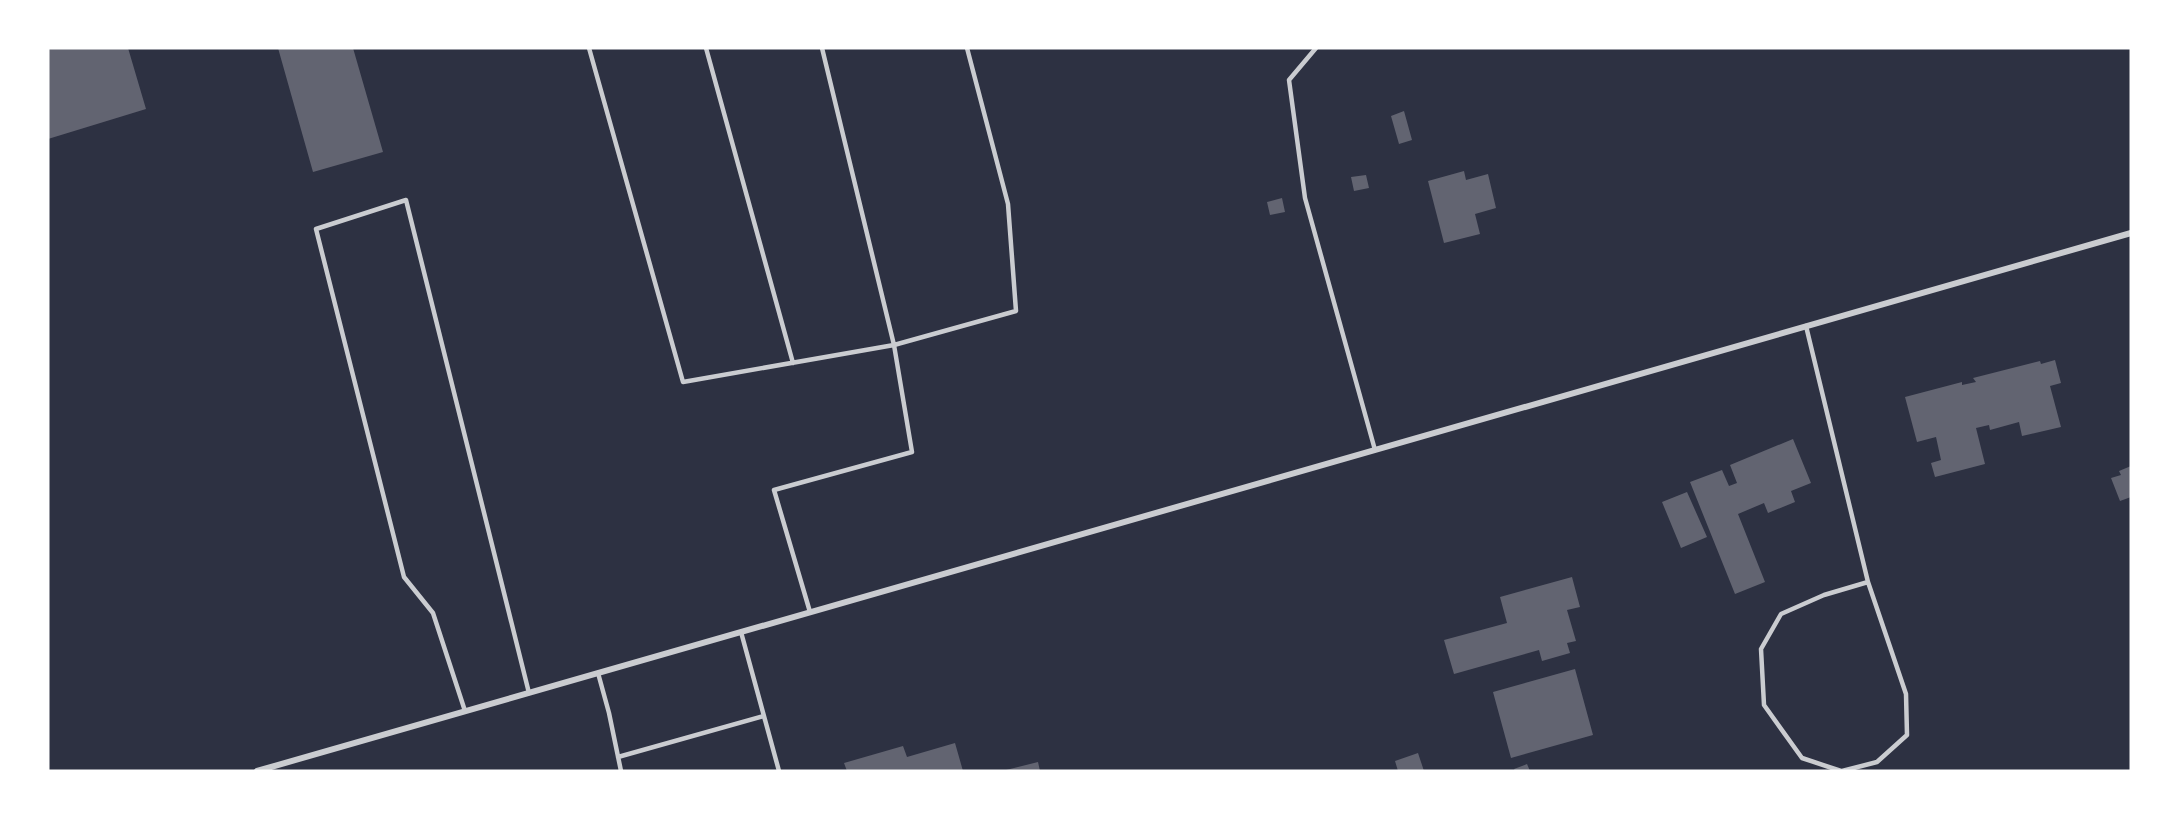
<svg xmlns="http://www.w3.org/2000/svg" width="2179" height="819" font-family="'Noto Sans',sans-serif">
  <rect width="100%" height="100%" fill="#2d3142"/>
  <path fill="#626471" d="M48,48H128L146,109L48,139Z
    M278,48H353L383,152L313,172Z
    M1404,111L1412,140L1399,144L1391,116Z
    M1464,171L1466,180L1488,174L1496,208L1475,214L1480,234L1444,243L1428,181Z
    M1366,175L1369,188L1354,191L1351,177Z
    M1282,198L1285,212L1270,215L1267,202Z
    M2055,360L2061,383L2050,386L2061,427L2022,436L2019,422L1990,430L1989,425L1976,428L1985,464L1935,477L1931,463L1941,460L1936,437L1917,442L1905,397L1962,382V385L1976,382L1973,378L2040,361L2041,364Z
    M1793,439L1811,483L1791,491L1795,502L1768,513L1764,503L1738,514L1765,582L1735,594L1690,482L1722,470L1729,486L1737,483L1730,465Z
    M2131,466V497L2120,501L2111,478L2121,475L2119,471Z
    M1687,492L1707,537L1681,548L1662,502Z
    M1572,577L1580,607L1567,610L1576,641L1567,643L1570,653L1542,661L1539,650L1454,674L1444,640L1507,623L1500,597Z
    M1575,669L1593,735L1511,758L1493,692Z
    M955,743L963,771H847L844,763L903,746L907,757Z
    M1418,753L1424,771H1398L1395,761Z
    M1038,762L1040,771H1006V770Z
    M1527,764L1530,771H1515L1514,769Z"/>
  <g fill="none" stroke-linecap="round" stroke-linejoin="round">
    <path stroke="#caccd0" stroke-width="4.5" d="M589,48L683,382L894,345L822,48
      M706,48L793,363
      M1316,48L1289,80L1305,198L1375,450
      M1806,326L1868,582L1906,694L1907,735L1877,762L1842,771
      M810,612L774,490L912,452L894,345L1016,311L1008,204L967,48
      M741,632L779,771
      M598,673L609,713L621,771
      M465,711L433,613L404,577L316,229L406,200L529,693
      M618,757L764,716
      M1841,771L1802,758L1764,705L1761,649L1781,614L1824,595L1868,582"/>
    <path stroke="#caccd0" stroke-width="6" d="M257,771L2131,233"/>
  </g>
  <rect width="2179" height="819" fill="none" stroke="#ffffff" stroke-width="99"/>
</svg>
